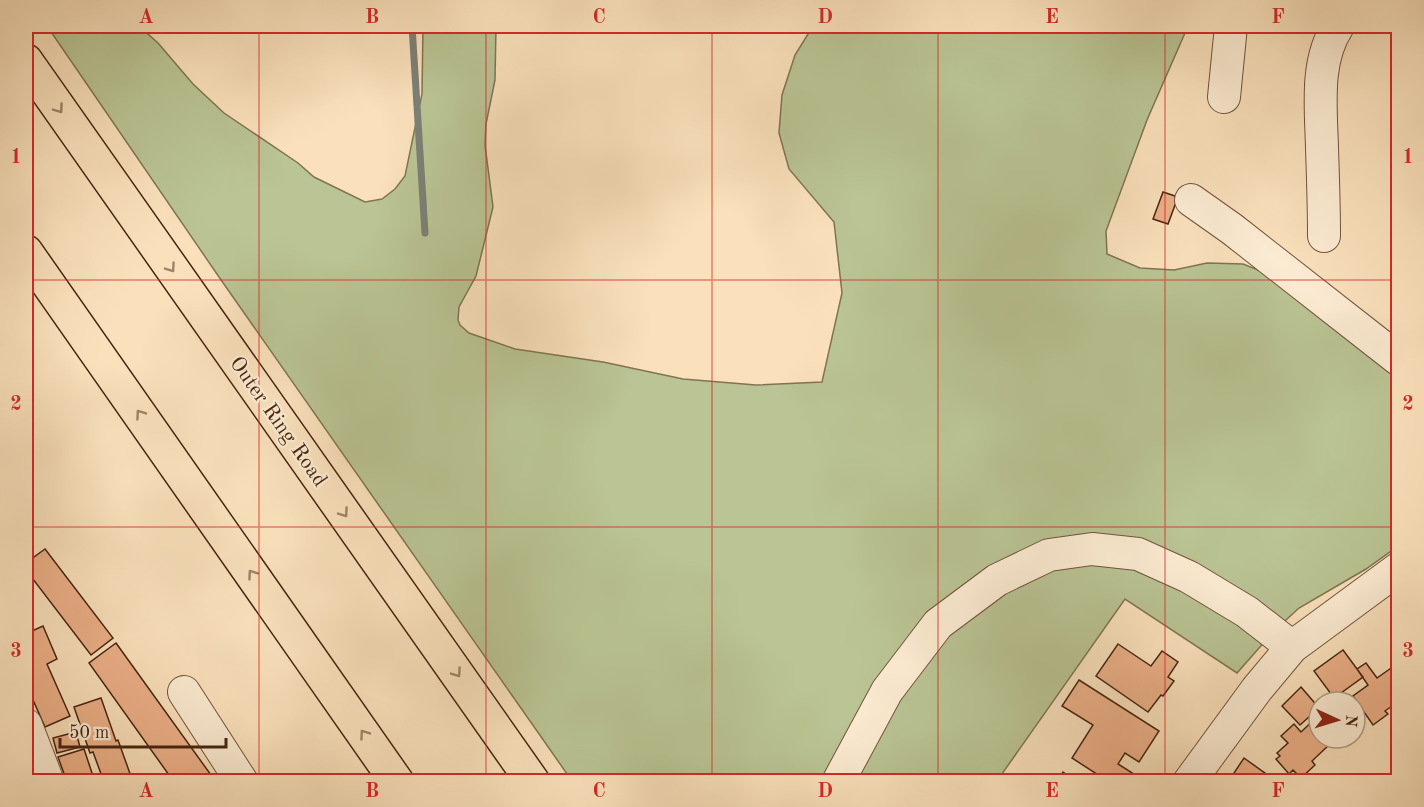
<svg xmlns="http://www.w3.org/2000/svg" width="1424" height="807" font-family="'Old Standard TT',serif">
  <rect width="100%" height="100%" fill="#fae1bc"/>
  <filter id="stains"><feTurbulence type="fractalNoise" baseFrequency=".00333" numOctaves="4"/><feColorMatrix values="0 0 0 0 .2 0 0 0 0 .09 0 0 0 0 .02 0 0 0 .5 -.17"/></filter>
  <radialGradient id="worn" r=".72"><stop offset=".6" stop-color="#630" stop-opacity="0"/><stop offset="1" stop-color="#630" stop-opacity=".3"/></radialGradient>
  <path fill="#bac494" stroke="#807453" stroke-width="1.5" d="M47,26H139L158,43L193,84L224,113L298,163L314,177L365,202L382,199L395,189L405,176L422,94L423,26H496L495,80L486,124L485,145L493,207L476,276L459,307L458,320L460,325L469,333L515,349L603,362L683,379L756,385L822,382L842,293L834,222L789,169L779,133L782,95L795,55L813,26H1188L1147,120L1106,231L1107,254L1140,268L1174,270L1207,263L1243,264L1281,279L1398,366V546L1366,569L1299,608L1274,631L1237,673L1125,599L997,781H572L219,277Z"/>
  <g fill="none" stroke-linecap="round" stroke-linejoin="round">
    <path stroke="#7c8076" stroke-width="7" d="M412,26L425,233"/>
  </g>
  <path fill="#ecb088" stroke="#462512" stroke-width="1.5" d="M1163,192L1178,197L1168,224L1153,219Z
    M45,549L113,638L91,655L26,570V563Z
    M26,617L32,631L43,626L57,659L47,664L70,716L45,727L26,684Z
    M116,643L216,782H174L89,663Z
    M1118,644L1151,666L1162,651L1178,662L1168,677L1174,681L1163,696L1161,695L1148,712L1096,676Z
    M1343,650L1363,677L1334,698L1314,671Z
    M1366,663L1377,678L1394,666L1398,672V708L1395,704L1385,711L1388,714L1373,725L1353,696L1368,685L1357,669Z
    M1079,680L1159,731L1139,762L1125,753L1118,764L1137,776L1133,782H1109L1072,758L1093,725L1062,706Z
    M1301,687L1319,708L1300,725L1282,706Z
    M101,698L116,741L118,740L133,782H104L93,752L90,753L74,707Z
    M1319,715V738H1343L1333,747L1330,744L1312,761L1315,765L1301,778L1293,770L1289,774L1276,759L1280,756L1277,753L1288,743L1281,736L1294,724L1301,732Z
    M76,732L80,747L57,753L53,738Z
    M84,749L95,782H67L58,757Z
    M1244,758L1269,776L1265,782H1228Z
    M1063,772L1077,782H1057Z"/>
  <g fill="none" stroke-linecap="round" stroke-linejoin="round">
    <defs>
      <path id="minor" d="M1224,97L1231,26
        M1191,200L1232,229L1398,359
        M1324,236C1324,207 1323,177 1322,148C1321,107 1315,61 1338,26
        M184,692L242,782
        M26,725L48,782
        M838,782L887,691L938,624L997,580L1049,555L1092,549L1138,554L1189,577L1247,612L1292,647
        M1189,782L1257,689L1292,647L1398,569"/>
      <path id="highway" d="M26,61L533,782
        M26,252L397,782"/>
    </defs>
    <use href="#minor" stroke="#73543c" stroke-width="34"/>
    <use href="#highway" stroke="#462512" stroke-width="36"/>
    <use href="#minor" stroke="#fcecd3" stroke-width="32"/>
    <use href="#highway" stroke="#fae1bc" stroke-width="33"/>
  </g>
  <defs><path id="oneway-chevron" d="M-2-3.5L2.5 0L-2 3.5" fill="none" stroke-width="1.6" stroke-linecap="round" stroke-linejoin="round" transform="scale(1.5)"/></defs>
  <g stroke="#a08367">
    <use href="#oneway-chevron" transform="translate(59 109) rotate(55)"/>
    <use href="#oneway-chevron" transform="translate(171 268) rotate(55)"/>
    <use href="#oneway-chevron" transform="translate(140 414) rotate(-125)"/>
    <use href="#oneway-chevron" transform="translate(344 513) rotate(55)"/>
    <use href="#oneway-chevron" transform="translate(252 574) rotate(-125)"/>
    <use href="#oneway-chevron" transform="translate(457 673) rotate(55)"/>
    <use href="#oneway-chevron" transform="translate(364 734) rotate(-125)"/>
  </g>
  <path fill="none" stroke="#d62828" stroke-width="1.5" stroke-opacity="0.55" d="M259,26V782M486,26V782M712,26V782M938,26V782M1165,26V782M26,280H1398M26,527H1398"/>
  <g text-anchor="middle" stroke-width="4.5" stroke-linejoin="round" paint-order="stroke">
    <g font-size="21" fill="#462512" stroke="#fcecd3">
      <text transform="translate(279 421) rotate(55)" y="7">Outer Ring Road</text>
    </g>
  </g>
  <rect width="1424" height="807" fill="none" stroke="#fae1bc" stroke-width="66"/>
  <g transform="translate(1337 720) rotate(94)"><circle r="28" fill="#fcecd3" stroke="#b39c86" stroke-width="1.5"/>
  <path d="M0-4.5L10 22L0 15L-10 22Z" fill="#8f2418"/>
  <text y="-9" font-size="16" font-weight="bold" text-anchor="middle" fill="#462512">N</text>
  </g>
  <path d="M60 738v9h166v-9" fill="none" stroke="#462512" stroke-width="3"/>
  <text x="69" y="738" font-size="18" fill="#462512" stroke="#fcecd3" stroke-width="4.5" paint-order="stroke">50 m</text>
  <rect x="33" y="33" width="1358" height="741" fill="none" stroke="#d62828" stroke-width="2"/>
  <g font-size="20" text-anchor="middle" font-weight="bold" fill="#d62828">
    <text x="146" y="23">A</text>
    <text x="372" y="23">B</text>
    <text x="599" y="23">C</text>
    <text x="825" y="23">D</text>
    <text x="1052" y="23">E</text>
    <text x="1278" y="23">F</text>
    <text x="16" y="163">1</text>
    <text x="1408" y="163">1</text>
    <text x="16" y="410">2</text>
    <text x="1408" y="410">2</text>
    <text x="16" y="657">3</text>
    <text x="1408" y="657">3</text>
    <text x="146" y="797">A</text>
    <text x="372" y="797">B</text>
    <text x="599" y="797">C</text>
    <text x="825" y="797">D</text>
    <text x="1052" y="797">E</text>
    <text x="1278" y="797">F</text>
  </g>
  <rect width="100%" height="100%" filter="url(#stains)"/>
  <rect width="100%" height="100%" fill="url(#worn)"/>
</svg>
